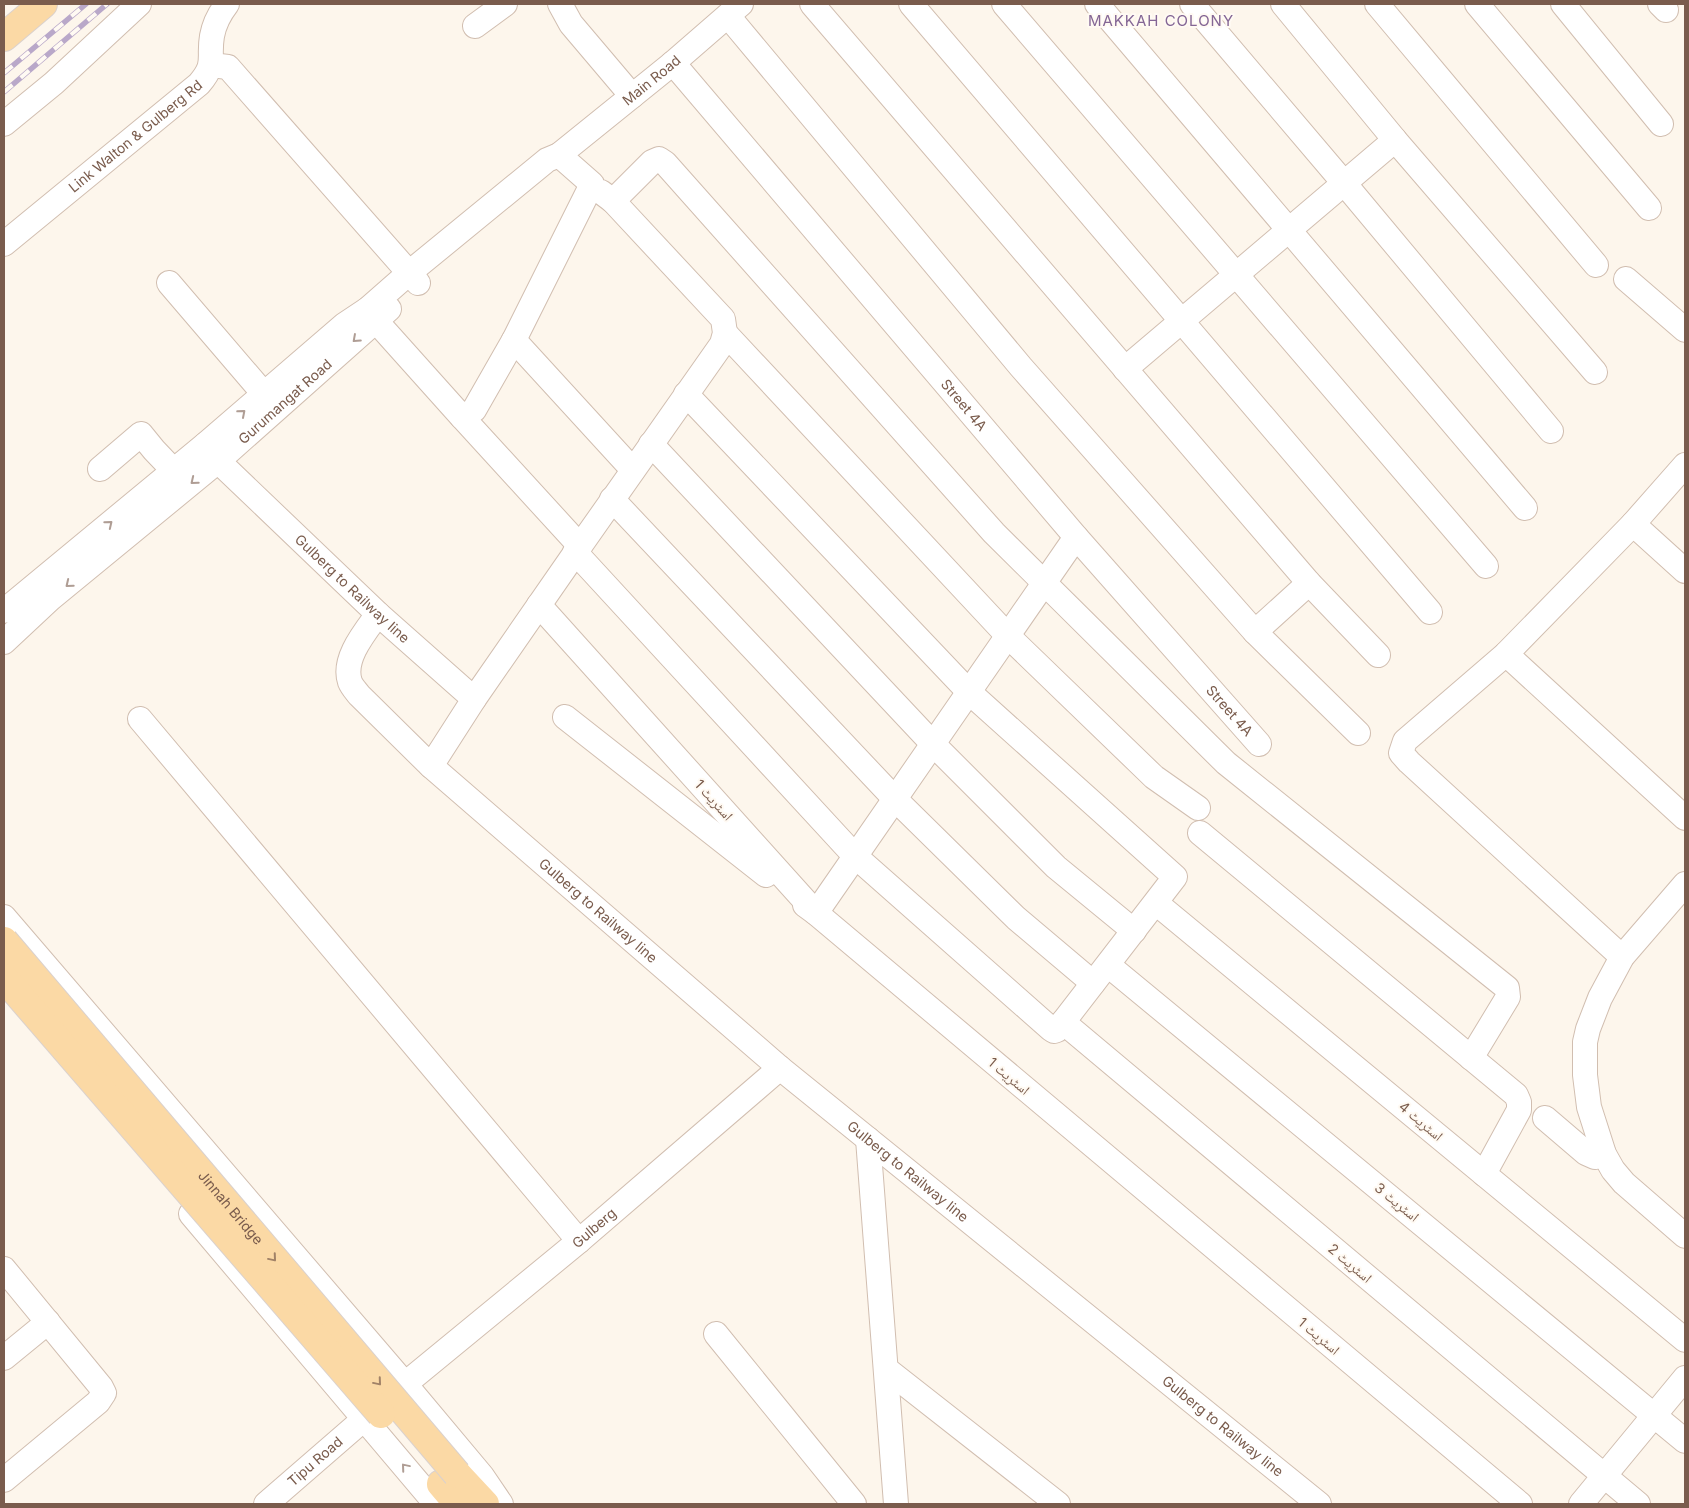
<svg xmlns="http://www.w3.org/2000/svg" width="1689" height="1508" font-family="Inter,'Noto Naskh Arabic',sans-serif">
  <rect width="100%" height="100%" fill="#fdf6ec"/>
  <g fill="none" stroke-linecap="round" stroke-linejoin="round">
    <defs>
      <g id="minor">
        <path d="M560,4L571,24L632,96"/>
        <path d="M812,4L1309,583L1378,655"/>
        <path d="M911,4L1430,612"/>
        <path d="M1004,4L1486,566"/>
        <path d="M1097,4L1525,508"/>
        <path d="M1192,4L1344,183L1551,431"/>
        <path d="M1283,4L1395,140L1595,372"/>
        <path d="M1377,4L1596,265"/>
        <path d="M1477,4L1649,208"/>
        <path d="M1563,4L1661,124"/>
        <path d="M1660,4L1666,10"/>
        <path d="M728,16L1021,367L1255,632L1358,733"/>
        <path d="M475,26L505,4"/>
        <path id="s1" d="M673,63L1076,537L1259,744"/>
        <path d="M211,65L228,67L418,283"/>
        <path d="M4,124L54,83L139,4"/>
        <path d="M613,201L652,162L659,159L665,163L994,533L1226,763L1507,988L1508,997L1471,1058"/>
        <path id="s2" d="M4,244L199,84C217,63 208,59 212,36C214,25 220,13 227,4"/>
        <path d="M1626,279L1685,330"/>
        <path d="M169,283L264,394"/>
        <path d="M368,309L376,321L462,417"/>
        <path d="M725,333L1008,636L1154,777L1198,808"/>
        <path d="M514,340L633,470"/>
        <path d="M1125,369L1395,140"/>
        <path id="s3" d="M206,444L218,461L378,614L474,699L431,766L780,1068L1319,1504"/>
        <path d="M651,444L933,744L1056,867L1134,931"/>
        <path d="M100,469L141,434L154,450L174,471"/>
        <path d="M612,499L895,799L1016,918L1093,983"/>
        <path d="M1633,524L1685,571"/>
        <path d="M580,546L722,344L725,333L723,319L613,201L601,192"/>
        <path d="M575,552L855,856L1051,1029L1054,1031L1057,1030L1175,877L969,692L686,394"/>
        <path d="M539,605L816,913L1520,1504"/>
        <path id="s4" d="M4,611L206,444L344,325L368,309L409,273L547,160L559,155L673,63L741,4"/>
        <path d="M378,614C365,632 342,659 350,682C352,687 356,691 359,695L431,766"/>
        <path d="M1255,632L1309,583"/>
        <path id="s5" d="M4,642L50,599L218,461L389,309"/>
        <path d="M1506,654L1685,818"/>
        <path d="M474,699L580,546L462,417L474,410L514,340L592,184L559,155"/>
        <path d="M565,717L766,875"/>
        <path d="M140,719L579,1241"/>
        <path d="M1200,833L1516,1095L1519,1102V1110L1484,1174"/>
        <path d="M1685,884L1622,957L1600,998L1588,1029L1585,1042V1075L1589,1107L1604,1154L1613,1170L1624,1183L1685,1236"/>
        <path d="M1156,903L1685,1340"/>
        <path d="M805,905L816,913L1076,537"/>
        <path d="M4,917L405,1384L482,1476L501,1504"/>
        <path d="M1622,957L1409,762L1401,753L1405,741L1506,654L1633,524L1685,465"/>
        <path d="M1108,965L1685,1441"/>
        <path d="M1063,1022L1638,1504"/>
        <path d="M1545,1118L1586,1153L1595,1157L1604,1154"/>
        <path d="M868,1139L896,1504"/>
        <path d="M191,1214L436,1504"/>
        <path d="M4,1269L101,1387L104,1393L98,1402L4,1480"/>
        <path d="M716,1334L854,1504"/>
        <path d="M4,1358L48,1322"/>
        <path d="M886,1369L1058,1504"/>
        <path id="s6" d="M405,1384L579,1241L780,1068"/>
        <path id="s7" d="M266,1504L364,1419"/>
        <path d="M1581,1504L1685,1378"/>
      </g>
      <path id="major" d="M4,37L43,4
        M457,1474L485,1504
        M441,1484L458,1504"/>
    </defs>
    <use href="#minor" stroke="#d1beb0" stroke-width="26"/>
    <use href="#major" stroke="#dad1cd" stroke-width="30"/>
    <use href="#minor" stroke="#fff" stroke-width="24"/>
    <use href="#major" stroke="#fbd9a5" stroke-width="28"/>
    <defs>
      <path id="rail" d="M4,73L86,4
        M4,92L107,4"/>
    </defs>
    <use href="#rail" stroke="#b9a8c9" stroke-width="5.5"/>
    <use href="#rail" stroke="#fffaf3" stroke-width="4" stroke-dasharray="11" stroke-linecap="butt"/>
    <defs>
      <g id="major-bridge">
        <path id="s8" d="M4,941L457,1474"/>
        <path d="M4,978L381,1414"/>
      </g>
    </defs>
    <use href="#major-bridge" stroke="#dad1cd" stroke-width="30" stroke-linecap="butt"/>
    <use href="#major-bridge" stroke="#fbd9a5" stroke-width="28"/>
  </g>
  <defs><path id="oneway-chevron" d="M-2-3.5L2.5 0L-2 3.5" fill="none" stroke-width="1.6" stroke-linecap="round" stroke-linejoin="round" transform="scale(1.25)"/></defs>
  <g stroke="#af9d94">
    <use href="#oneway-chevron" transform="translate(356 339) rotate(138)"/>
    <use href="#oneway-chevron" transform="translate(242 413) rotate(-41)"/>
    <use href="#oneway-chevron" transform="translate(194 481) rotate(141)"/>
    <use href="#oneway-chevron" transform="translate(109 524) rotate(-39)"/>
    <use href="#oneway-chevron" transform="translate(69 584) rotate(141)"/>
    <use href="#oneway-chevron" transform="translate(405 1467) rotate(-130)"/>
  </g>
  <g stroke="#a18267">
    <use href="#oneway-chevron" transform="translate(273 1258) rotate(50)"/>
    <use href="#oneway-chevron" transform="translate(378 1382) rotate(50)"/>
  </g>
  <g text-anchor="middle" stroke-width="4" stroke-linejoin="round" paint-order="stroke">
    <g font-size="14" fill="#7a5c4d" stroke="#fffaf3">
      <text dy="5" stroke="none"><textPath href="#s4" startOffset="838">Main Road</textPath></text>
      <text dy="5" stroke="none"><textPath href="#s2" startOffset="170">Link Walton &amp; Gulberg Rd</textPath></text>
      <text dy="5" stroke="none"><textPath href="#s5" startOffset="370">Gurumangat Road</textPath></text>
      <text dy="5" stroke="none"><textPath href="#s1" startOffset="449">Street 4A</textPath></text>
      <text dy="5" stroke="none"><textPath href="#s3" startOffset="206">Gulberg to Railway line</textPath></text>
      <text dy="5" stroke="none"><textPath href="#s1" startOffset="854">Street 4A</textPath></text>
      <text transform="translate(714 800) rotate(48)" y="5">اسٹریٹ 1</text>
      <text dy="5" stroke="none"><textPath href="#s3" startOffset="671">Gulberg to Railway line</textPath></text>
      <text transform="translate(1009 1076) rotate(40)" y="5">اسٹریٹ 1</text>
      <text transform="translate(1421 1121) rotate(40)" y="5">اسٹریٹ 4</text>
      <text dy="5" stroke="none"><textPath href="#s3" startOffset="1076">Gulberg to Railway line</textPath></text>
      <text transform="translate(1397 1202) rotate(39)" y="5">اسٹریٹ 3</text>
      <text dy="5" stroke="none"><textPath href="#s8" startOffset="350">Jinnah Bridge</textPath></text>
      <text dy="5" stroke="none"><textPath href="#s6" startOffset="245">Gulberg</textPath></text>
      <text transform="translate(1350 1263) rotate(40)" y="5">اسٹریٹ 2</text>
      <text transform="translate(1319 1336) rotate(40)" y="5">اسٹریٹ 1</text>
      <text dy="5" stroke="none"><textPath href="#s3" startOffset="1481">Gulberg to Railway line</textPath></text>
      <text dy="5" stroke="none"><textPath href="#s7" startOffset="65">Tipu Road</textPath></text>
    </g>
    <g font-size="15" letter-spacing="1" fill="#846695" stroke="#fffaf3">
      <text x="1161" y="26">MAKKAH COLONY</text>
    </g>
  </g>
  <rect width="1689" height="1508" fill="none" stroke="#7a5c4d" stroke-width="10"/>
</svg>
